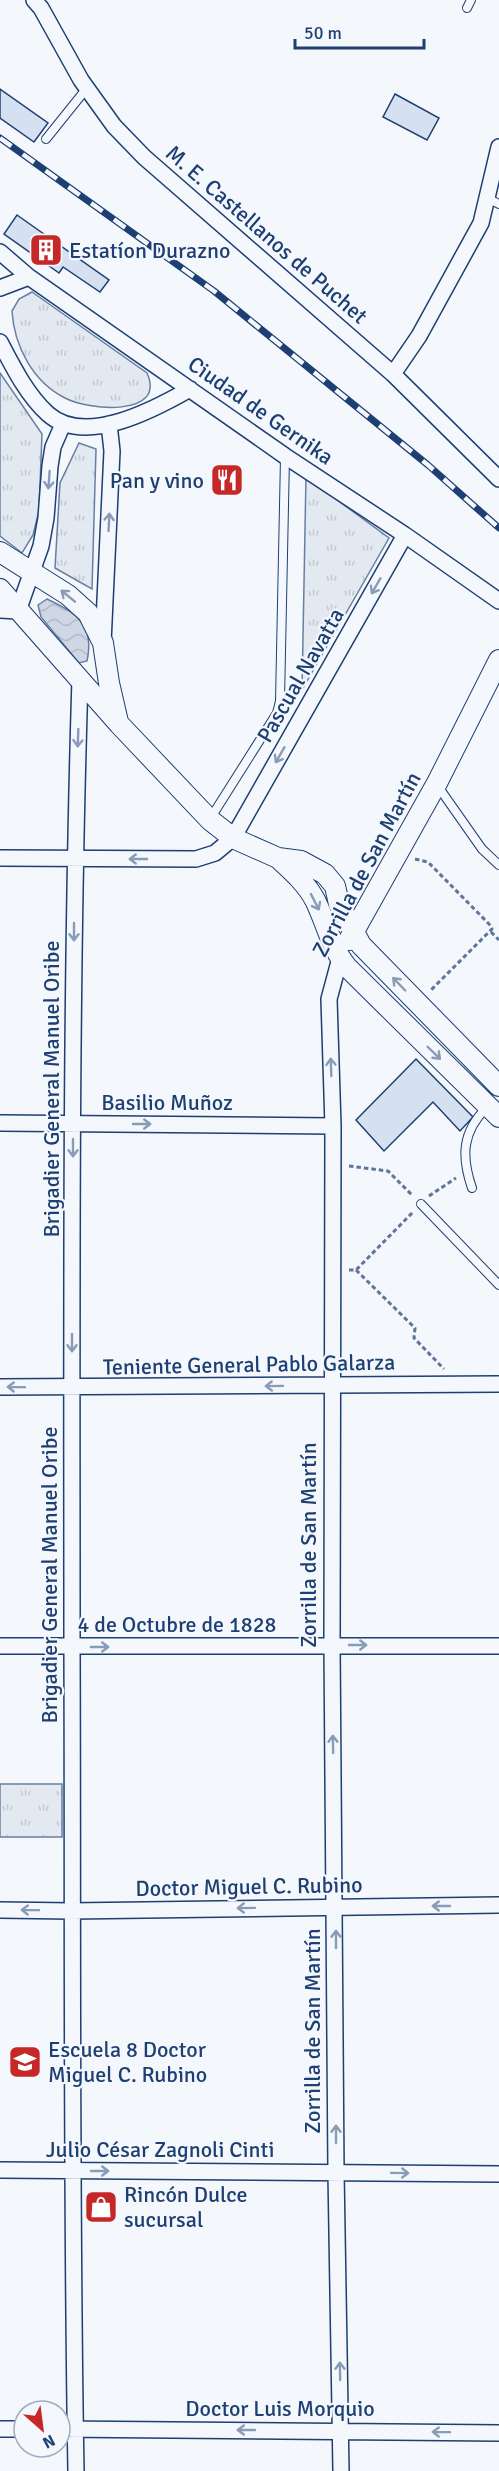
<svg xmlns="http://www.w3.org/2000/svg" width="499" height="2471" font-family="Signika,sans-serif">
  <defs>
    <pattern id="park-tufts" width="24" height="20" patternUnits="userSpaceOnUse" patternTransform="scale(1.5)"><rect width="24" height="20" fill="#e3e9f0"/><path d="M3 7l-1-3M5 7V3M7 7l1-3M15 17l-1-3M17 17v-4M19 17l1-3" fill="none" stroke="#c2c9d1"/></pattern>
    <pattern id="water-waves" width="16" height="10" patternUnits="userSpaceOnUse" patternTransform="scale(1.5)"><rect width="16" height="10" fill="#cfd7e4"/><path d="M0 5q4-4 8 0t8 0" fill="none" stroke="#b1bac7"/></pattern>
  </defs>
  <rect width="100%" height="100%" fill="#f4f7fb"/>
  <path fill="url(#park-tufts)" stroke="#687fa3" stroke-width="1.5" d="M32,292L147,373C167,418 87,410 65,398C33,382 14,346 12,311L19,299Z
    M0,373L42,434L39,511L33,535L22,553L0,536Z
    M79,443L96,449L92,589L55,568L60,483Z
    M306,477L389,538L302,690Z
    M0,1784H62V1837H0Z"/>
  <path fill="url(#water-waves)" stroke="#687fa3" stroke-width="1.5" d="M47,599C76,613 95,624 87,661L79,663L41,617L38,605Z"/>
  <path fill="#d5e0f0" stroke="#1d3f73" stroke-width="1.5" d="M0,89L48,123L34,142L0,118Z
    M395,94L439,118L427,140L383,117Z
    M17,215L109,280L100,292L63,267L59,273L4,234Z
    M416,1059L473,1117L460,1131L433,1102L384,1151L356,1120Z"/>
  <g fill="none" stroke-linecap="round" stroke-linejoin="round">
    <defs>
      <path id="service" d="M467,8L471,0
        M46,139L87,88
        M487,198L499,204
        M437,785L482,849L499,865
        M210,819L277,713L280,701L285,457
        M472,1188C461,1156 462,1132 487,1107
        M421,1204L499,1285"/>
      <path id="minor" d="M34,0L41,8L81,80L114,126L144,157L393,374L499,479
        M0,252L29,277L285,456L405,535L499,601
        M0,288L29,277
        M0,342C13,367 27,395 48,414C85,447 155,409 190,389
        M393,374L419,336L481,223L499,147
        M0,610L18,611L41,546L46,518L50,466L53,447L63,424
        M103,643L112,451L109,424
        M0,858L196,859L215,853L233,838L405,535
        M340,958L329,999L333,1126L332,1645L336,2172L341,2471
        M0,1123L333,1126
        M0,1387L499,1384
        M0,1646H499
        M0,1910L71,1911L499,1905
        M0,2170L499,2174
        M0,2429H24
        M60,2429L499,2433
        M76,2471C71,2195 73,1919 72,1643C72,1321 70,1000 80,679"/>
      <path id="tertiary" d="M0,552L68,595L88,613L103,643L109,683L118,722
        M0,589L119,724L210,820L233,838L278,858L301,861L325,874L335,886L339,904L361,945L499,1086
        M278,858C292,871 306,883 315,900C326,922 331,948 347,967L499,1117
        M349,940L437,783L499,660"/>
    </defs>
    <use href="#service" stroke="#1d3f73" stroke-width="10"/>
    <use href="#minor" stroke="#1d3f73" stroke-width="18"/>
    <use href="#tertiary" stroke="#1d3f73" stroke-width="22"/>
    <path stroke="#5e769c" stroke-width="3" stroke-dasharray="4.5 3" stroke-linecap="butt" d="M415,859L428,862L491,926L492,929L430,991
      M491,932L499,940
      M349,1166L388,1171L413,1196
      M429,1196L456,1178
      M349,1270H356L414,1211
      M356,1270L415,1328L414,1338L444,1369"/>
    <use href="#service" stroke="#f4f7fb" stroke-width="8"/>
    <use href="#minor" stroke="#f4f7fb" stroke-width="15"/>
    <use href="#tertiary" stroke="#f4f7fb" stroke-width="20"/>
    <defs>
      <path id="rail" d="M0,138L214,291L428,465L499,528"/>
    </defs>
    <use href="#rail" stroke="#1d3f73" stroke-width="7"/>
    <use href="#rail" stroke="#f4f7fb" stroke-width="4.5" stroke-dasharray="14" stroke-linecap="butt"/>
  </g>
  <defs><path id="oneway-shaft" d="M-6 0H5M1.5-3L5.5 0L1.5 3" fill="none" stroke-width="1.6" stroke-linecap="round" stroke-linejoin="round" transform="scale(1.5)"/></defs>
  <g stroke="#889bb7">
    <use href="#oneway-shaft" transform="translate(49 480) rotate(94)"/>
    <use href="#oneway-shaft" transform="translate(109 522) rotate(-87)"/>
    <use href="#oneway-shaft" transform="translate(376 586) rotate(120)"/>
    <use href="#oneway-shaft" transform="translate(68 596) rotate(-141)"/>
    <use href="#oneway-shaft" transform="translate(78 738) rotate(92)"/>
    <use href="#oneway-shaft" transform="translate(280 755) rotate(120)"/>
    <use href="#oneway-shaft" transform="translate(138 859) rotate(-180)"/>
    <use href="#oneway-shaft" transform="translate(315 902) rotate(63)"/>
    <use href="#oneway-shaft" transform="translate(74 932) rotate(90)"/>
    <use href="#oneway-shaft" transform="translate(399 984) rotate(-134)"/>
    <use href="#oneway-shaft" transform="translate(434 1053) rotate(44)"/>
    <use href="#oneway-shaft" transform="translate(331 1067) rotate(-92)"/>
    <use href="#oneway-shaft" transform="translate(142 1124)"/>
    <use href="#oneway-shaft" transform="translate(73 1148) rotate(90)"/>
    <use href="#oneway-shaft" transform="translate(72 1343) rotate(90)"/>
    <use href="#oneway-shaft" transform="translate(274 1386) rotate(179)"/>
    <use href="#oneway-shaft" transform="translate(16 1387) rotate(-179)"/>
    <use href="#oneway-shaft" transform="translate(358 1645)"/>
    <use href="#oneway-shaft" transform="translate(100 1647)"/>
    <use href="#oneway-shaft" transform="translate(333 1744) rotate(-91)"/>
    <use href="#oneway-shaft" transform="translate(441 1906) rotate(180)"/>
    <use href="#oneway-shaft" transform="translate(246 1908) rotate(179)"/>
    <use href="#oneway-shaft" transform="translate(30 1910) rotate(-179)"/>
    <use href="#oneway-shaft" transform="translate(336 1939) rotate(-90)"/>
    <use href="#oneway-shaft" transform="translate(336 2134) rotate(-90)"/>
    <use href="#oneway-shaft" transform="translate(100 2171)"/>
    <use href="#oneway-shaft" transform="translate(400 2173) rotate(1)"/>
    <use href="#oneway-shaft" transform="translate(340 2371) rotate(-91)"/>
    <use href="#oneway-shaft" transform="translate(246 2430) rotate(-180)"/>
    <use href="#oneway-shaft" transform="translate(441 2432) rotate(-179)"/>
  </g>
  <defs>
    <symbol id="building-square" viewBox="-11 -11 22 22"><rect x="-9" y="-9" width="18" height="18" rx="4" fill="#c62828" stroke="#f4f7fb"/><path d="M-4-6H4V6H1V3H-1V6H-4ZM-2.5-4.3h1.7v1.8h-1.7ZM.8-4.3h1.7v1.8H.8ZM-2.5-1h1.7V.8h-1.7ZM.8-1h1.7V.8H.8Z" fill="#fff"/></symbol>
    <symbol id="restaurant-square" viewBox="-11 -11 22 22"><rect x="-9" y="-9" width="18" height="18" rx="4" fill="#c62828" stroke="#f4f7fb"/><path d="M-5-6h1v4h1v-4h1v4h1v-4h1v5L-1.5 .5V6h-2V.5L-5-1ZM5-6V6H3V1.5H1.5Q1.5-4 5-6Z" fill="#fff"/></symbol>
    <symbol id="school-square" viewBox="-11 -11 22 22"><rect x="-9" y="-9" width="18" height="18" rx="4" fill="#c62828" stroke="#f4f7fb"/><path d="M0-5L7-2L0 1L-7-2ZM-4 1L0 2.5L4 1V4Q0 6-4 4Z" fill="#fff"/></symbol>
    <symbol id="shop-square" viewBox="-11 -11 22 22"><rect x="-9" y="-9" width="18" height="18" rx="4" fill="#c62828" stroke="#f4f7fb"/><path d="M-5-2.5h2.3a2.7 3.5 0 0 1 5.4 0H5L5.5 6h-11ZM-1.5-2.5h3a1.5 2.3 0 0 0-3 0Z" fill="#fff"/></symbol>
  </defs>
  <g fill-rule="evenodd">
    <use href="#building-square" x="27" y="231" width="38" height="38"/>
    <use href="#restaurant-square" x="208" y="461" width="38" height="38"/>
    <use href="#school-square" x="6" y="2043" width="38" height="38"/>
    <use href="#shop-square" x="82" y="2188" width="38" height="38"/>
  </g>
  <g text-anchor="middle" stroke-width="4.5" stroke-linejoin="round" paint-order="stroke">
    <g font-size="22" fill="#1d3f73" stroke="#f4f7fb">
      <text transform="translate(267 234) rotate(41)" y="8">M. E. Castellanos de Puchet</text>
      <text transform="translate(261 410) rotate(35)" y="8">Ciudad de Gernika</text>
      <text transform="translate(300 675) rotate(-60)" y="8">Pascual Navatta</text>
      <text transform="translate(366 864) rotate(-62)" y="8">Zorrilla de San Martín</text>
      <text transform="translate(51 1089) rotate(-90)" y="8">Brigadier General Manuel Oribe</text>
      <text x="167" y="1110">Basilio Muñoz</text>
      <text transform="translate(249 1364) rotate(-1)" y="8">Teniente General Pablo Galarza</text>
      <text transform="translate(308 1545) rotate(-90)" y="8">Zorrilla de San Martín</text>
      <text transform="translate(49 1575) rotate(-90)" y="8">Brigadier General Manuel Oribe</text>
      <text x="177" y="1632">4 de Octubre de 1828</text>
      <text transform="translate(249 1886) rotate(-1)" y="8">Doctor Miguel C. Rubino</text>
      <text transform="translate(312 2031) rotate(-90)" y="8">Zorrilla de San Martín</text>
      <text x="160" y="2157">Julio César Zagnoli Cinti</text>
      <text x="280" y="2416">Doctor Luis Morquio</text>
    </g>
    <g font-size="22" fill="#1d3f73" stroke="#f4f7fb" text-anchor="start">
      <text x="69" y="258">Estatíon Durazno</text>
      <text x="204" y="488" text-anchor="end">Pan y vino</text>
      <text x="48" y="2057">Escuela 8 Doctor<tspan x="48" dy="25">Miguel C. Rubino</tspan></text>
      <text x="124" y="2202">Rincón Dulce<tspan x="124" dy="25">sucursal</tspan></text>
    </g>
  </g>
  <g transform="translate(42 2429) rotate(152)"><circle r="28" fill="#f4f7fb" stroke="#9eadc5" stroke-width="1.5"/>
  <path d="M0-4.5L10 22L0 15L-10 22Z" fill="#c62828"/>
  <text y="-9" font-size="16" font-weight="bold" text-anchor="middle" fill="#1d3f73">N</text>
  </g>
  <path d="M295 39v9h129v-9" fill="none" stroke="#1d3f73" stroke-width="3"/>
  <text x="304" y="39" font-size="18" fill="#1d3f73" stroke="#f4f7fb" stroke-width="4.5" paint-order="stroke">50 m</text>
</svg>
